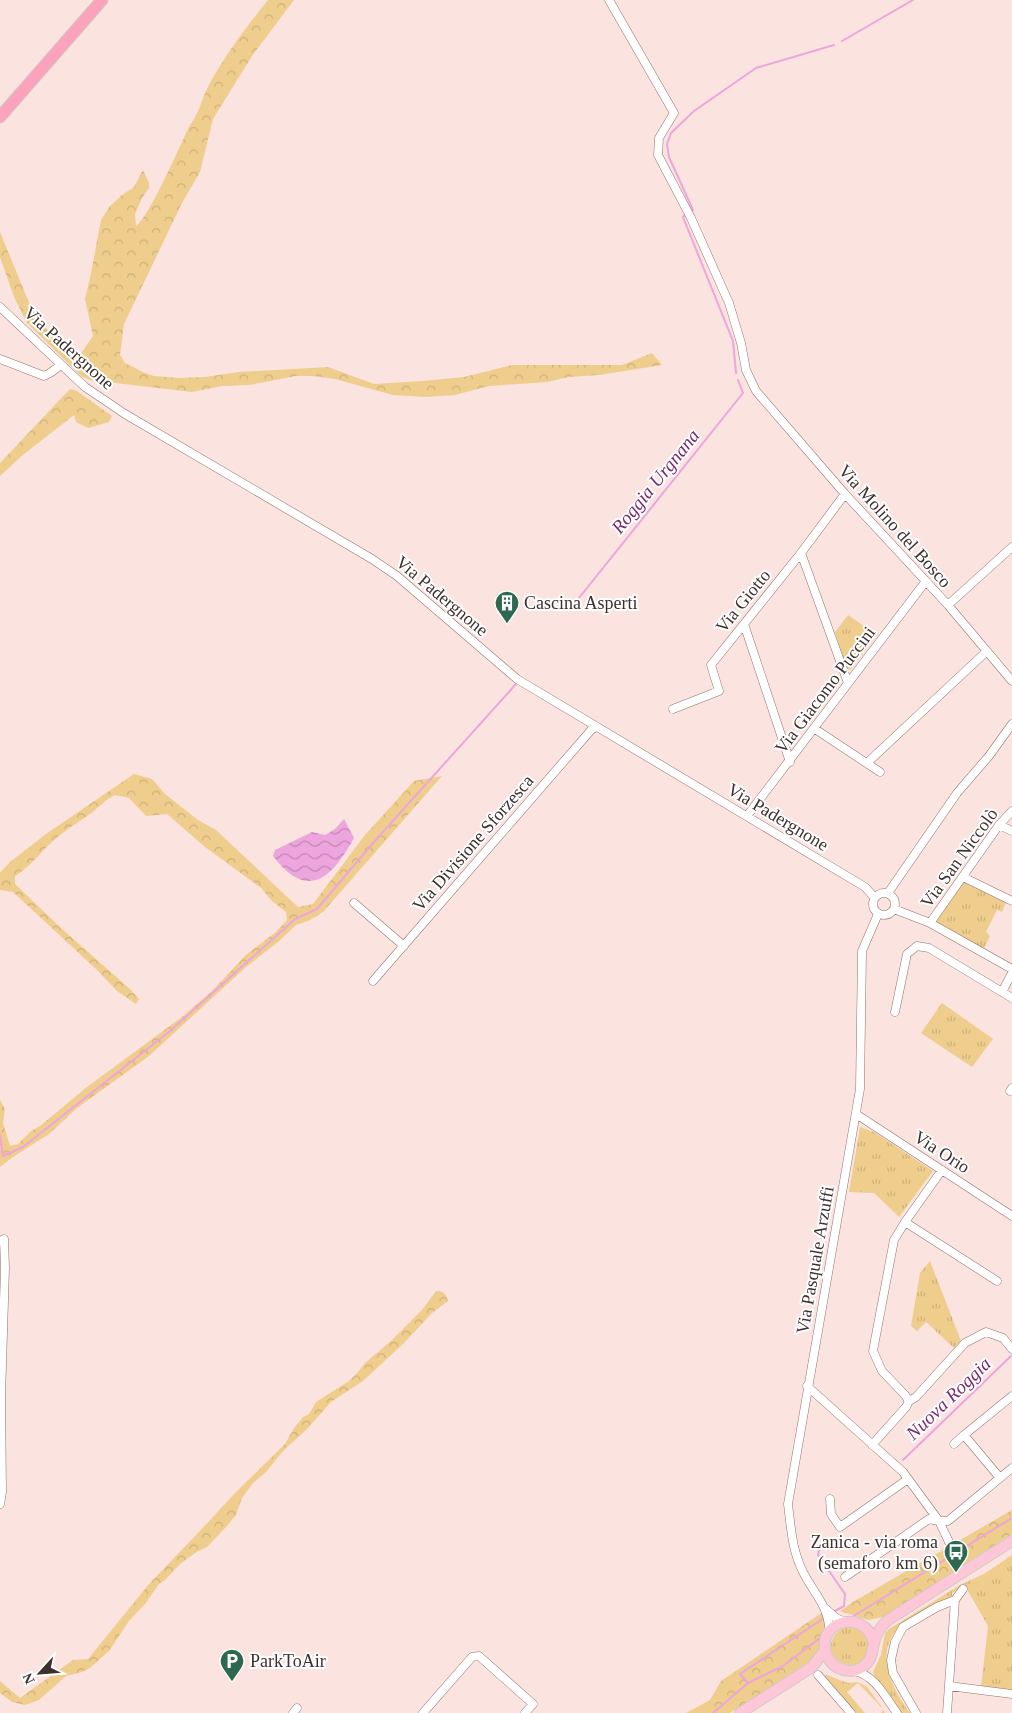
<svg xmlns="http://www.w3.org/2000/svg" width="1012" height="1713" font-family="Georgia,serif">
  <defs>
    <pattern id="grass-tufts" width="24" height="20" patternUnits="userSpaceOnUse" patternTransform="scale(1.25)"><rect width="24" height="20" fill="#efcd8c"/><path d="M3 7l-1-3M5 7V3M7 7l1-3M15 17l-1-3M17 17v-4M19 17l1-3" fill="none" stroke="#ceb079"/></pattern>
    <pattern id="forest-crowns" width="20" height="18" patternUnits="userSpaceOnUse" patternTransform="scale(1.25)"><rect width="20" height="18" fill="#efcd8c"/><path d="M2 6a3 3 0 1 1 6 0M12 15a3 3 0 1 1 6 0" fill="none" stroke="#ceb079"/></pattern>
    <pattern id="water-waves" width="16" height="10" patternUnits="userSpaceOnUse" patternTransform="scale(1.25)"><rect width="16" height="10" fill="#eda5de"/><path d="M0 5q4-4 8 0t8 0" fill="none" stroke="#c187b4"/></pattern>
  </defs>
  <rect width="100%" height="100%" fill="#fbe3e0"/>
  <path fill="url(#grass-tufts)" d="M848,615L877,635L850,670H847L835,632Z
    M964,882L1006,902L1002,912L997,910L986,932L990,936L983,950L935,923Z
    M942,1003L993,1039L972,1067L921,1033Z
    M860,1127L874,1132L933,1171L899,1217L874,1193L849,1192Z
    M930,1261L961,1341L954,1348L926,1322L917,1331L911,1326L920,1273Z
    M1012,1555V1691L981,1687L988,1626L965,1586L952,1593V1596C935,1605 913,1614 899,1628C873,1653 893,1690 910,1713H899L877,1682L873,1672L881,1655L885,1633L889,1629L960,1585L984,1574Z
    M831 1646a19 19 0 1 1 38 0a19 19 0 1 1-38 0Z
    M827,1675L842,1681L849,1683L858,1682L867,1687L884,1710L885,1713H881L884,1710L858,1683L847,1692L865,1713H856L822,1676Z"/>
  <path fill="url(#forest-crowns)" d="M268,0H294L252,56L213,119L200,172L182,203L124,324L120,355L125,363L145,373L154,376L179,378L205,377L239,372L328,367L374,384L424,381L464,377L512,365H622L652,353L662,365L599,375L569,377L547,382L489,386L455,395L427,397L393,395L335,379L313,376H296L249,385L222,386L192,392L90,380L81,376L27,323L14,297L0,257V232L30,305L42,324L77,359L93,336L85,299L91,273L101,220L110,206L122,195L134,187L143,170L149,183V188L142,198L135,214L136,226C149,218 181,143 190,125C200,112 202,97 210,83C226,54 247,26 268,0Z
    M70,389L77,391L112,416L109,422L88,428L76,422L74,415L24,454L0,476V463Z
    M134,774L152,779L165,794L198,820L216,830L298,907L313,904L365,835L414,781L442,776L323,912L308,921L296,925L278,942L246,967L149,1056L77,1108L49,1134L13,1157L0,1167V1100L5,1109L3,1123L10,1146L18,1144L31,1131L40,1126L87,1087L182,1017L212,991L246,955L276,932L287,920L286,912L272,901L261,888L205,847L167,814L146,816L129,798L115,795C105,800 99,807 90,814C77,823 64,831 52,842C39,854 30,867 15,876V884L62,929L131,990L139,999L136,1004L117,991L96,969L13,892L0,890V873L10,862L46,834Z
    M436,1291C444,1291 446,1294 448,1301L432,1313L404,1343L363,1381L331,1402L307,1429L283,1451L266,1472L253,1483L242,1498L236,1515L226,1527L207,1547L198,1551L180,1564L165,1580L159,1584L145,1604L129,1621L109,1651L90,1668L82,1672L66,1676L39,1700L25,1705L12,1702L0,1693V1681L20,1698L73,1660L88,1659L149,1584L199,1532L235,1493L285,1444L294,1428L303,1417L309,1414L316,1402L349,1381L357,1373L365,1363L391,1341L422,1310Z
    M1012,1510V1534L883,1617L868,1620L840,1611L853,1602Z
    M823,1612L829,1622L823,1645L815,1658L730,1713H686L710,1700L721,1681Z"/>
  <path fill="url(#water-waves)" d="M344,819L354,838C332,878 308,902 273,856L275,850L312,832L325,835L335,829Z"/>
  <g fill="none" stroke-linecap="round" stroke-linejoin="round">
    <path stroke="#eda5de" stroke-width="2" d="M842,41L913,0
      M692,211L693,210L669,157L667,144L671,133L694,111L756,68L834,45
      M685,215L683,217L733,341L736,373
      M579,598L743,393L738,380
      M0,1135L3,1156L23,1147L170,1031L295,919L317,909L373,843L516,684
      M903,1460L1011,1356
      M820,1545L818,1555L845,1594L844,1606L833,1612
      M852,1617L1012,1518
      M748,1683L740,1674L824,1618
      M713,1713L748,1683L783,1666L820,1638"/>
    <defs>
      <path id="minor" d="M609,0L674,113L659,138L658,155L691,218L729,303L741,343L746,370L756,391L845,494L948,605L1012,681
        M0,307L85,387L125,414L372,559L397,576L517,679L865,887L874,897
        M0,359L44,376L50,373L61,365
        M801,553L848,683
        M948,605L1012,547
        M744,624L790,762
        M673,709L719,691L711,665L801,553L845,494
        M815,729L880,772
        M867,763L987,651
        M747,816L926,581
        M999,825L1012,831
        M963,877L1010,900
        M873 904a11 11 0 1 1 22 0a11 11 0 1 1-22 0Z
        M888,893L957,793L989,756L1012,724
        M354,903L404,946
        M894,909L930,923L1012,969
        M930,923L999,825L1012,811
        M373,981L592,729L597,727
        M1002,992L1012,973
        M895,1012L907,954L917,946L929,948L1012,998
        M1010,1091L1012,1088
        M856,1114L1012,1216
        M905,1222L997,1281
        M0,1241L4,1239L5,1268L1,1397L2,1492L0,1504
        M807,1386L903,1472L939,1521L949,1542
        M909,1401L905,1395L882,1371L873,1351L894,1240L905,1222L942,1170
        M954,1444L964,1435
        M872,1445L906,1407L909,1401L916,1397L965,1343L986,1332L1003,1338L1012,1349
        M1000,1478L964,1435L1012,1396
        M830,1499L831,1514L840,1527L908,1479
        M845,1577L929,1519L939,1521H948L1012,1468
        M826,1609L836,1618L845,1622
        M829,1631C830,1608 813,1592 803,1572C792,1550 791,1528 788,1504L860,1089L862,951L878,914
        M854,1671C874,1674 886,1698 897,1713
        M818,1675L851,1713
        M949,1686L1012,1694
        M293,1713L297,1708
        M423,1713L472,1657L479,1656L533,1704L525,1713
        M916,1713L893,1673L891,1660L895,1642L903,1627L937,1607L955,1600L963,1589
        M947,1713L955,1600"/>
      <path id="major" d="M874,1643C865,1607 816,1621 826,1653C828,1659 832,1665 838,1668C846,1672 856,1672 864,1666C872,1660 872,1652 874,1643C876,1633 881,1626 888,1620L1012,1541
        M740,1713L812,1667L825,1650"/>
      <path id="highway" d="M0,117L102,0"/>
    </defs>
    <use href="#minor" stroke="#93726c" stroke-width="9"/>
    <use href="#major" stroke="#cdc9c8" stroke-width="12"/>
    <use href="#highway" stroke="#cdc9c8" stroke-width="13"/>
    <use href="#minor" stroke="#fff" stroke-width="8"/>
    <use href="#major" stroke="#fec7d7" stroke-width="10"/>
    <use href="#highway" stroke="#fda2bc" stroke-width="11"/>
  </g>
  <defs>
    <symbol id="building-pin" viewBox="-11 -11 22 30"><path d="M0 17L-7.5 6A9.5 9.5 0 1 1 7.5 6Z" fill="#2f6851" stroke="#fff"/><path d="M-4-6H4V6H1V3H-1V6H-4ZM-2.5-4.3h1.7v1.8h-1.7ZM.8-4.3h1.7v1.8H.8ZM-2.5-1h1.7V.8h-1.7ZM.8-1h1.7V.8H.8Z" fill="#fff"/></symbol>
    <symbol id="bus-pin" viewBox="-11 -11 22 30"><path d="M0 17L-7.5 6A9.5 9.5 0 1 1 7.5 6Z" fill="#2f6851" stroke="#fff"/><path d="M-5-6H5V4H4V6H2V4H-2V6H-4V4H-5ZM-3.5-4V0h7V-4ZM-3.5 1.2v1.5H-2V1.2ZM2 1.2v1.5H3.5V1.2Z" fill="#fff"/></symbol>
    <symbol id="parking-pin" viewBox="-11 -11 22 30"><path d="M0 17L-7.5 6A9.5 9.5 0 1 1 7.5 6Z" fill="#2f6851" stroke="#fff"/><path d="M-3.5-5.5H1a3.5 3.5 0 0 1 0 7H-1V5.5H-3.5ZM-1-3.4V-.6H.8a1.4 1.4 0 0 0 0-2.8Z" fill="#fff"/></symbol>
  </defs>
  <g fill-rule="evenodd">
    <use href="#building-pin" x="493" y="589" width="28" height="38"/>
    <use href="#bus-pin" x="942" y="1538" width="28" height="38"/>
    <use href="#parking-pin" x="218" y="1647" width="28" height="38"/>
  </g>
  <g text-anchor="middle" stroke-width="4" stroke-linejoin="round" paint-order="stroke">
    <g font-size="18" fill="#3e302d" stroke="#fff">
      <text transform="translate(69 348) rotate(42)" y="6">Via Padergnone</text>
      <text transform="translate(895 526) rotate(48)" y="6">Via Molino del Bosco</text>
      <text transform="translate(442 596) rotate(40)" y="6">Via Padergnone</text>
      <text transform="translate(743 601) rotate(-51)" y="6">Via Giotto</text>
      <text transform="translate(825 690) rotate(-53)" y="6">Via Giacomo Puccini</text>
      <text transform="translate(778 817) rotate(31)" y="6">Via Padergnone</text>
      <text transform="translate(473 843) rotate(-49)" y="6">Via Divisione Sforzesca</text>
      <text transform="translate(959 858) rotate(-54)" y="6">Via San Niccolò</text>
      <text transform="translate(942 1152) rotate(33)" y="6">Via Orio</text>
      <text transform="translate(815 1260) rotate(-80)" y="6">Via Pasquale Arzuffi</text>
    </g>
    <g font-size="18" fill="#3e302d" stroke="#fff" text-anchor="start">
      <text x="524" y="609">Cascina Asperti</text>
      <text x="938" y="1548" text-anchor="end">Zanica - via roma<tspan x="938" dy="21">(semaforo km 6)</tspan></text>
      <text x="250" y="1667">ParkToAir</text>
    </g>
    <g font-size="19" font-style="italic" fill="#7b296f" stroke="#fff">
      <text transform="translate(655 481) rotate(-51)" y="7">Roggia Urgnana</text>
      <text transform="translate(948 1398) rotate(-44)" y="7">Nuova Roggia</text>
    </g>
  </g>
  <g transform="translate(40 1673) rotate(244)" stroke="#ffffff" stroke-width="4" paint-order="stroke">
  <path d="M0-4L9 19L0 12L-9 19Z" fill="#3e302d"/>
  <text y="-8" font-size="14" font-weight="bold" text-anchor="middle" fill="#3e302d">N</text>
  </g>
</svg>
